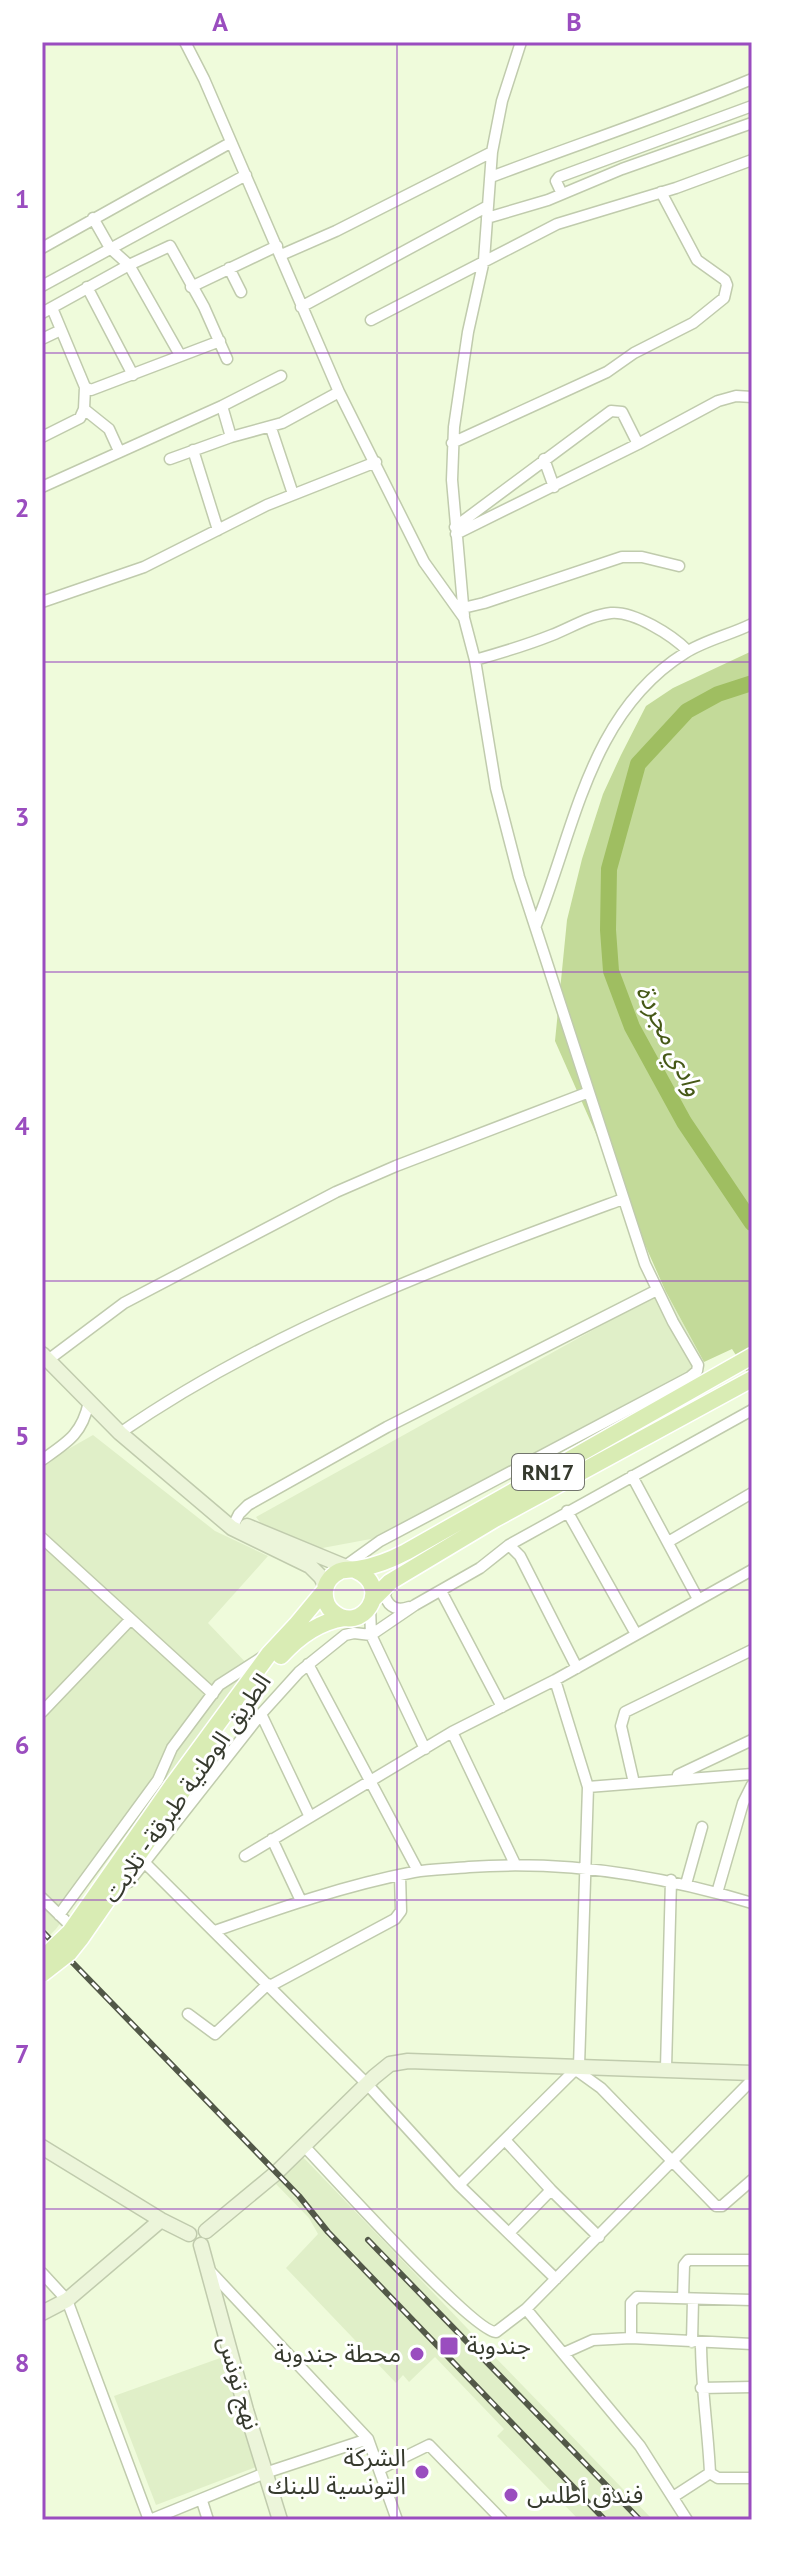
<svg xmlns="http://www.w3.org/2000/svg" width="794" height="2562" font-family="'PT Sans','Noto Sans Arabic',sans-serif">
  <rect width="100%" height="100%" fill="#effbdb"/>
  <path fill="#e0efc8" d="M665,1290L704,1362L376,1538L317,1549L268,1533L256,1517Z
    M93,1435L215,1531L268,1556L208,1623L251,1668L56,1929L42,1943V1464Z
    M303,2157L490,2352L653,2520H579L497,2436L504,2429L435,2357L409,2382L403,2375L396,2383L286,2268L318,2234L309,2218L276,2184Z
    M223,2357L256,2467L156,2505L114,2396Z"/>
  <path fill="#c3da99" d="M752,651V1380L732,1349L704,1362L665,1290L555,1041L567,920L582,859L603,794L621,755L646,706L673,688Z"/>
  <g fill="none" stroke-linecap="round" stroke-linejoin="round">
    <path stroke="#9fbe61" stroke-width="16" d="M752,683L718,694L687,711L638,764L609,869L608,930L611,971L632,1027L684,1122L752,1223"/>
    <defs>
      <path id="street" d="M185,42L204,79L339,392L424,562L464,618L475,660L496,788L519,877L645,1264L673,1322L698,1365L697,1371L690,1377L380,1541L341,1569
        M491,177C578,144 666,115 752,79
        M562,194L556,181L559,177L752,106
        M93,218L110,248L129,265L180,355
        M487,218L548,200L622,169L752,123
        M42,248L230,143
        M281,255L336,231L492,152
        M229,268L241,292
        M42,286L246,175
        M87,287L133,375
        M191,287L277,246
        M301,307L488,206
        M52,308L85,387L91,390L220,341
        M42,313L129,265L170,246L204,307L227,359
        M371,320L557,224L676,188L752,160
        M42,339L61,330
        M222,406L231,437
        M84,409L109,429L119,451
        M271,428L293,494
        M42,437L80,418L84,409L85,387
        M452,443L607,372L634,353L693,323L724,298L727,285L725,280L697,260L661,192
        M193,450L218,530
        M170,459L231,437L282,423L339,392
        M544,459L554,487
        M42,487L222,406L281,376
        M455,527L611,411L622,412L638,444
        M456,534L638,444L718,401L736,396L752,397
        M42,602L144,567L267,505L376,462
        M463,608L484,603L622,557H642L679,566
        M464,616L452,480L454,427L468,332L484,260L492,152L502,101L521,42
        M475,660C500,653 527,645 552,635C570,628 591,615 611,613C634,611 672,635 688,651
        M536,925C575,829 589,713 685,653C705,640 730,635 752,624
        M48,1360L124,1303L336,1192L396,1166L589,1092
        M120,1433C273,1327 450,1263 623,1199
        M42,1460C68,1442 82,1434 89,1402
        M632,1476L698,1599
        M567,1511L636,1634
        M232,1528L239,1514L248,1505L387,1427L657,1290
        M42,1538L213,1694
        M668,1542L752,1493
        M509,1545L520,1556L577,1668
        M387,1587L385,1596C389,1608 398,1611 409,1607
        M441,1591L502,1707
        M370,1607L371,1635L425,1749
        M308,1664L418,1871
        M42,1712L130,1620
        M261,1714L310,1817
        M452,1732L515,1864
        M678,1775L752,1740
        M634,1783L621,1726L625,1712L752,1650
        M588,1787L752,1774
        M272,1839L301,1901
        M245,1856L452,1732L555,1680L752,1570
        M144,1862L367,2084L459,2185L556,2279
        M129,1882L261,1714L299,1672L345,1635L354,1633L371,1635L415,1605L480,1568L509,1545L752,1410
        M686,1884L702,1827
        M717,1893L743,1803L752,1785
        M42,1898L75,1930
        M59,1915L158,1780L172,1748L219,1685L264,1656
        M215,1931C280,1908 346,1885 414,1872C432,1869 451,1869 469,1867C566,1860 659,1875 752,1903
        M270,1986L395,1919L401,1911L400,1875
        M188,2014L215,2034L268,1984
        M666,2068L671,1880
        M576,2070L601,2088L716,2206H722L752,2180
        M505,2140L551,2190L599,2237
        M304,2146C330,2173 473,2332 496,2332L526,2309L752,2080
        M459,2185L579,2066L588,1787L555,1680
        M509,2233L551,2190
        M209,2270L368,2439L397,2520
        M42,2273L67,2300L149,2520
        M683,2298L684,2265L688,2260H752
        M526,2309L640,2446L687,2520
        M631,2338V2303L637,2297L752,2300
        M692,2342L693,2299
        M701,2342C701,2387 708,2429 710,2473L718,2478H752
        M564,2353L593,2340L631,2338L752,2344
        M701,2388L752,2387
        M380,2469L429,2445L502,2520
        M673,2497L710,2473
        M202,2501L208,2520
        M150,2520L265,2473L368,2439"/>
      <path id="secondary" d="M42,1354L120,1433L232,1528L310,1566L321,1577L326,1587
        M247,1526L351,1569
        M42,2147L161,2220L189,2234
        M206,2231L276,2173L374,2077L390,2064L408,2061L752,2073
        M201,2245L246,2410L280,2520
        M42,2313L67,2300L161,2220"/>
      <path id="primary" d="M355,1570C395,1587 361,1636 333,1612C327,1607 324,1599 325,1590C326,1582 332,1575 340,1571C346,1569 352,1570 358,1569C375,1566 391,1560 406,1552L752,1356
        M373,1599L390,1582L495,1519L752,1379
        M281,1656C298,1637 318,1622 344,1618
        M172,1786L269,1654L296,1625L325,1590
        M181,1793L220,1740"/>
    </defs>
    <use href="#street" stroke="#c0cbad" stroke-width="13"/>
    <use href="#secondary" stroke="#c0cbad" stroke-width="17"/>
    <use href="#primary" stroke="#fff" stroke-width="19"/>
    <use href="#street" stroke="#fff" stroke-width="10"/>
    <use href="#secondary" stroke="#ecf5da" stroke-width="14"/>
    <use href="#primary" stroke="#d9ecb4" stroke-width="16"/>
    <defs>
      <path id="rail" d="M42,1931L299,2196L328,2232L605,2520
        M368,2240L640,2520"/>
    </defs>
    <use href="#rail" stroke="#525848" stroke-width="6"/>
    <use href="#rail" stroke="#fff" stroke-width="3" stroke-dasharray="9" stroke-linecap="butt"/>
    <defs>
      <path id="primary-bridge" d="M42,1959L70,1932L172,1786
        M42,1974L69,1953L81,1938L181,1793"/>
    </defs>
    <use href="#primary-bridge" stroke="#fff" stroke-width="19" stroke-linecap="butt"/>
    <use href="#primary-bridge" stroke="#d9ecb4" stroke-width="16"/>
  </g>
  <path fill="none" stroke="#9a4dbf" stroke-width="2" stroke-opacity="0.55" d="M397,42V2520M42,353H752M42,662H752M42,972H752M42,1281H752M42,1590H752M42,1900H752M42,2209H752"/>
  <g fill="#9a4dbf" stroke="#fff" stroke-width="3">
    <rect x="439" y="2336" width="20" height="20" rx="4"/>
    <circle cx="417" cy="2354" r="8"/>
    <circle cx="422" cy="2472" r="8"/>
    <circle cx="511" cy="2495" r="8"/>
  </g>
  <g text-anchor="middle" stroke-width="6" stroke-linejoin="round" paint-order="stroke">
    <rect fill="#fff" stroke="#72756d" stroke-width="2" x="512" y="1454" width="72" height="36" rx="6"/>
    <g font-size="22" font-weight="bold" fill="#363a2e">
      <text x="548" y="1480">RN17</text>
    </g>
    <g font-size="24" fill="#363a2e" stroke="#fff">
      <text transform="translate(187 1788) rotate(-55)" y="8">الطريق الوطنية طبرقة - تلابت</text>
      <text transform="translate(239 2383) rotate(74)" y="8">نهج تونس</text>
    </g>
    <g font-size="24" fill="#363a2e" stroke="#fff" text-anchor="start">
      <text x="467" y="2354">جندوبة</text>
      <text x="401" y="2362" text-anchor="end">محطة جندوبة</text>
      <text x="406" y="2466" text-anchor="end">الشركة<tspan x="406" dy="28">التونسية للبنك</tspan></text>
      <text x="527" y="2503">فندق أطلس</text>
    </g>
    <g font-size="26" font-style="italic" fill="#465917" stroke="#fff">
      <text transform="translate(670 1040) rotate(64)" y="9">وادي مجردة</text>
    </g>
  </g>
  <rect width="794" height="2562" fill="none" stroke="#ffffff" stroke-width="88"/>
  <rect x="44" y="44" width="706" height="2474" fill="none" stroke="#9a4dbf" stroke-width="3"/>
  <g font-size="26" text-anchor="middle" font-weight="bold" fill="#9a4dbf">
    <text x="220" y="31">A</text>
    <text x="574" y="31">B</text>
    <text x="22" y="208">1</text>
    <text x="22" y="517">2</text>
    <text x="22" y="826">3</text>
    <text x="22" y="1135">4</text>
    <text x="22" y="1445">5</text>
    <text x="22" y="1754">6</text>
    <text x="22" y="2063">7</text>
    <text x="22" y="2372">8</text>
  </g>
</svg>
